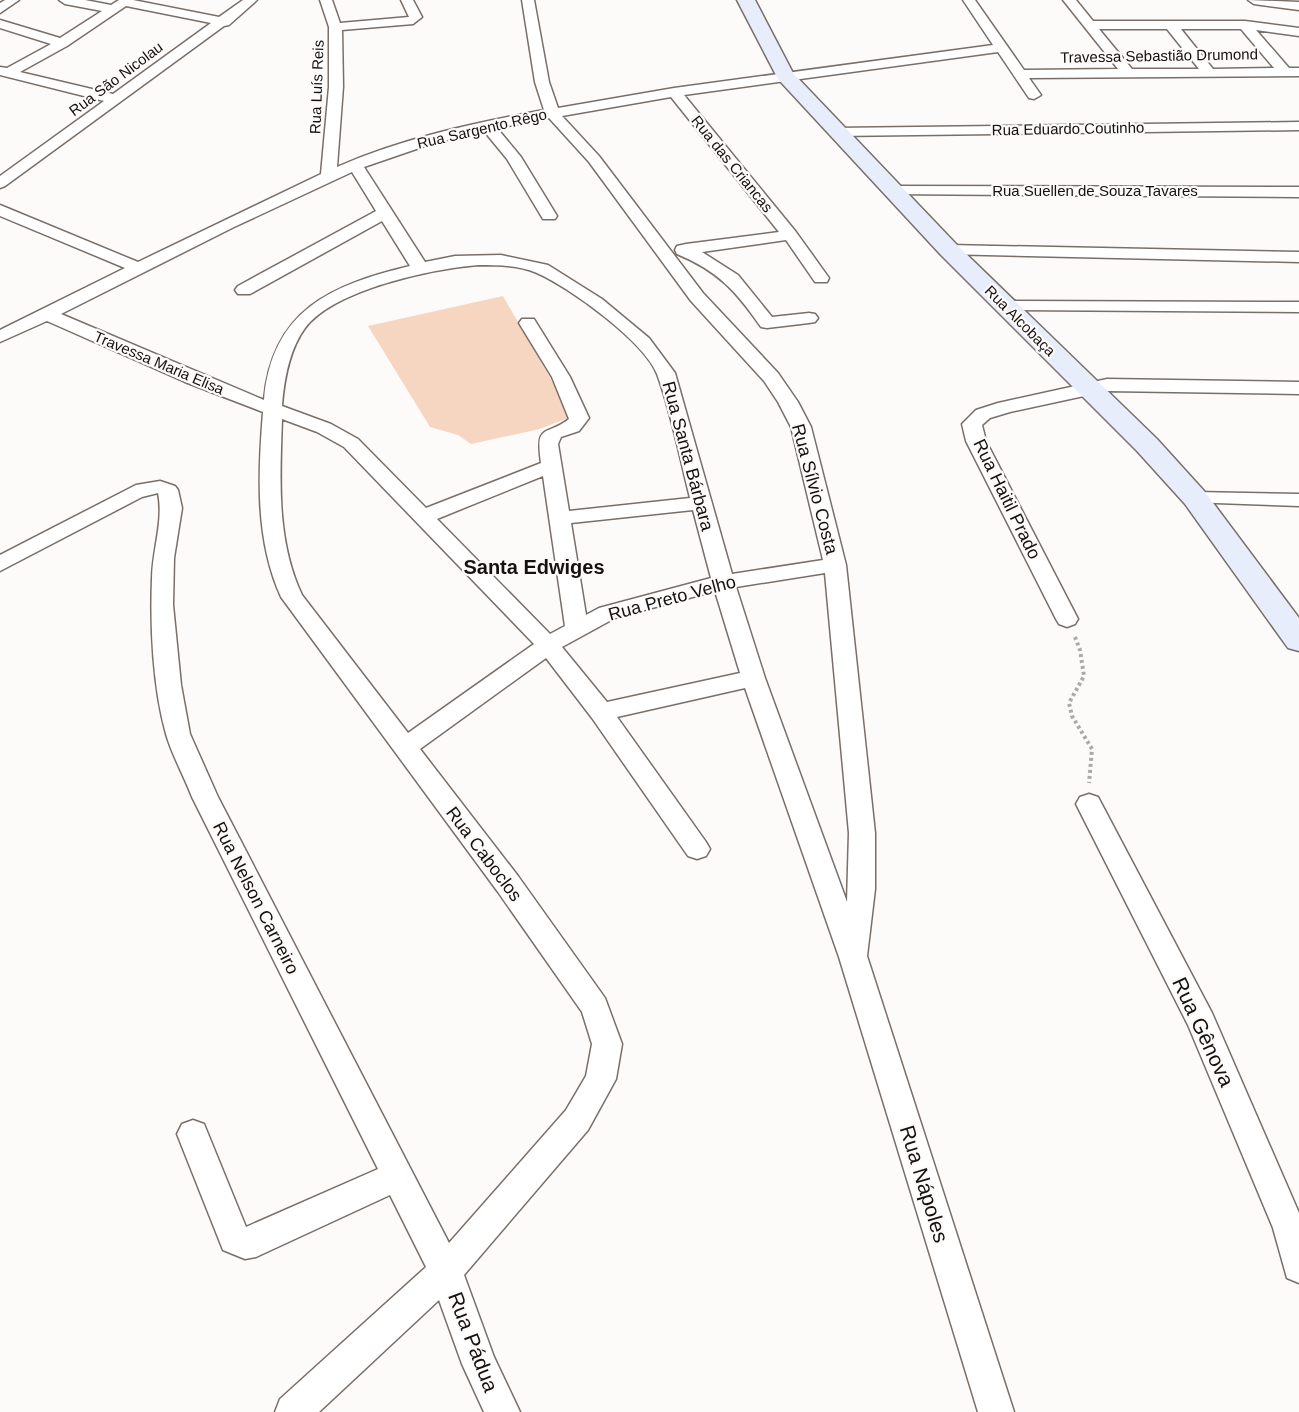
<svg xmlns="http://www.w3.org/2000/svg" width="1299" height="1412" font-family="Helvetica,sans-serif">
  <rect width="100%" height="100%" fill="#fdfbfa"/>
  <path fill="#f7d6c1" d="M503,296L560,395L568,418L540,429L471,444L458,435L430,427L368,326Z"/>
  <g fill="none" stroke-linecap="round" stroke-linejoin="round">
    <defs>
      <path id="street" d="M5,0H19L0,13V3Z
        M59,0H85L111,5L119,0H133L219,17L243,0H257L229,25L224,26L5,186L0,188V176L104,101L0,75V67L7,68L51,44L0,28V20L60,38L102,11L65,4ZM126,6L211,23L113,94L20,72L67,46Z
        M320,0H332L340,23L409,17L401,0H413L422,17L413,24L342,30L343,87L337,167C403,138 474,123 544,110L535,82L522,0H534L549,82L558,108L674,88L993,45L963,0H975L1024,70L1118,69L1063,0H1076L1093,21H1245L1299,28V36L1256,30L1289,68H1299V76L1029,78L1041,95L1034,99L1029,98L998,52L684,95L796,232L829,278L827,282H815L786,240L702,252L738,275L772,317L809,313L815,314L818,318L815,322L809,323L767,328L761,327C736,291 718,271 677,254L675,250L677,246L686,244L779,232L671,97L562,116L599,156L703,293L778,373L798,402L811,427L846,565L875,833V889L867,956L1014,1412H978L839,957L745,688L617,717L706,842L710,849L706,856L697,859L688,856L592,718L546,658L420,749L518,876L605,998L622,1044L616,1079L588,1130L464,1275L494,1357L520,1412H484L462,1364L439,1300L319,1412H275L280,1399L426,1267L390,1195L256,1257L245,1259L223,1250L177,1134L182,1124L193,1120L204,1124L246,1227L378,1169L192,797C184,776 172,755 166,734C153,688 150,627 152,579C152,551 164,521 158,493L142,497L0,571V555L136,485L160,481L175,486L178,490L182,508L174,558L173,605L181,685L190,734L218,797L449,1243L566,1110L586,1076L592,1044L582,1012L498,892L281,597C255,540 258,474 263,412L185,382L47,321L0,342V330L125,268L0,216V205L138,262L321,174L329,87V27ZM1099,29H1167L1199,69H1132ZM1181,29H1241L1274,68L1213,69ZM549,118L589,162L691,301L764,381L778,402L791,427L823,560L732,574L675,373L649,338L602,299L548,265L501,255L455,256L425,262L364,167L431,144L484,131L507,159L543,219H555L557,216L521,157L497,128ZM352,172L376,211L238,286L235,290L238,294H250L382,221L410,266C331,285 272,310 264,400L61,314L234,227ZM478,265C498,265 518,265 537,273C569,287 644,341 657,374C671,411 680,459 690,498L569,511L558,444L561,437L579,431L589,418L570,377L534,319H522L519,323L552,377L569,419C546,437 535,422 541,463L426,508L358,439L331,424L282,406C284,380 289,350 305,328C335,289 432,269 478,265ZM282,419L317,432L344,447L534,644L408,733L302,595C276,540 280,478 282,419ZM543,476L565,626L550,634L437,519ZM693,510L711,578L599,608L586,615L571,523ZM825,573L849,833L847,902L765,678L736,587ZM715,591L740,673L607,702L562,647L615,618Z
        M1248,0L1299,2V10L1254,4Z
        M1299,122V130L836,136L829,132L836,128Z
        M892,186L1299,187V197L886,194L884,191Z
        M949,245L1299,252V262L943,254L941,250L943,246Z
        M1005,301L1299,302V312L999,310L996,306L999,302Z
        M1107,379L1299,382V394L1107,391L1010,412L990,418L982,425L986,441L1078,619L1075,624L1067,627L1059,624L1056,619L966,441L962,424L976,410L998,403Z
        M1195,492L1299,494V506L1188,502L1185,498L1188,494Z
        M1089,794L1098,797L1212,1013L1299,1213V1283L1287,1278L1273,1228L1188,1025L1076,804L1080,797Z"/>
      <path id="secondary" d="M737,0H755L793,73L957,245L1157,439L1205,492L1299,618V651L1288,648L1185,504L1137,451L941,255L778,79Z"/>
    </defs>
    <use href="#street" stroke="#796f69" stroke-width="3"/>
    <use href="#secondary" stroke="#796f69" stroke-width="3"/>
    <path stroke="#acaaa8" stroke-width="4" stroke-dasharray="3 3" stroke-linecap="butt" d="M1075,637L1080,650L1084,676L1069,703L1072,716L1092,749L1089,783"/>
    <use href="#street" fill="#fff" fill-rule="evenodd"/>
    <use href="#secondary" fill="#e8edfb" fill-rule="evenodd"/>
  </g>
  <g text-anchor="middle" stroke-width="4.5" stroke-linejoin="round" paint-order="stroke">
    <g font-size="15" fill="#14110e" stroke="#fdfbfa">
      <text transform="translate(1159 56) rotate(-1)" y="5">Travessa Sebastião Drumond</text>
      <text transform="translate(116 79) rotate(-37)" y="5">Rua São Nicolau</text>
      <text transform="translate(317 87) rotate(-88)" y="5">Rua Luís Reis</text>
      <text transform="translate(482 129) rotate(-13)" y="5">Rua Sargento Rêgo</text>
      <text transform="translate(1068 129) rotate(-1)" y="5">Rua Eduardo Coutinho</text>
      <text transform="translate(732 164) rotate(51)" y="5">Rua das Criancas</text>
      <text x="1095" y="196">Rua Suellen de Souza Tavares</text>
      <text transform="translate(1020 321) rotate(45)" y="5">Rua Alcobaça</text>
      <text transform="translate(159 363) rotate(23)" y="5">Travessa Maria Elisa</text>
    </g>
    <g font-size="18" fill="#14110e" stroke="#fdfbfa">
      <text transform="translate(688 456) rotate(75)" y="6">Rua Santa Bárbara</text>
      <text transform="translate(815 489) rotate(75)" y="6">Rua Sílvio Costa</text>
      <text transform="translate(1007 499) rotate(64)" y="6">Rua Haitil Prado</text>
      <text transform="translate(672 598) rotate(-15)" y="6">Rua Preto Velho</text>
      <text transform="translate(484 854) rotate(53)" y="6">Rua Caboclos</text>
      <text transform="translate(256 898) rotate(63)" y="6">Rua Nelson Carneiro</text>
    </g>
    <g font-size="20" font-weight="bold" fill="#14110e" stroke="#fdfbfa">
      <text x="534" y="574">Santa Edwiges</text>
    </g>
    <g font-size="21" fill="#14110e" stroke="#fdfbfa">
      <text transform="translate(1203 1032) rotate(65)" y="7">Rua Gênova</text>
      <text transform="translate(924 1184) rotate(73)" y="7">Rua Nápoles</text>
      <text transform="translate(473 1342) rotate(69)" y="7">Rua Pádua</text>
    </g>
  </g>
</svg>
